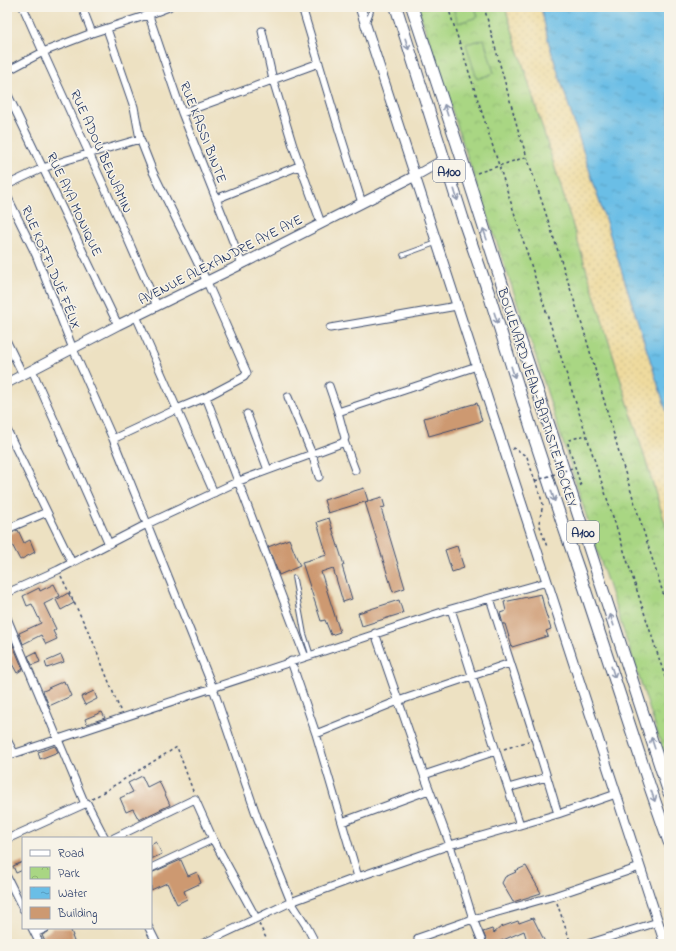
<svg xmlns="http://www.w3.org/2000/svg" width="676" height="951" font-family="'Indie Flower',sans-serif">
  <defs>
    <pattern id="sand-dots" width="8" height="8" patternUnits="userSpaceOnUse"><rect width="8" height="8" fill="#eeda9e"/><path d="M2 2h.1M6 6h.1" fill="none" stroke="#ccbb8a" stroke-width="1.8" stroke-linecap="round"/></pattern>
    <pattern id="park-crowns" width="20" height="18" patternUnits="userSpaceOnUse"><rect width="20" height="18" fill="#a9d683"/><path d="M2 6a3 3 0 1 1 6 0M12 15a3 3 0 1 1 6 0" fill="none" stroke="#91b874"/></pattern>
    <pattern id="water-ripples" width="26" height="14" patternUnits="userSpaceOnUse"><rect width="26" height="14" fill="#6abee6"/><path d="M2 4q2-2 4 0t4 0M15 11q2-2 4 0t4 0" fill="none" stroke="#569bbe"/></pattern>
  </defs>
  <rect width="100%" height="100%" fill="#f7f3e8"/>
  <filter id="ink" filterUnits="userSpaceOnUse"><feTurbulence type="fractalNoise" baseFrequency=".025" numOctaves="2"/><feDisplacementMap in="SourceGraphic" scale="8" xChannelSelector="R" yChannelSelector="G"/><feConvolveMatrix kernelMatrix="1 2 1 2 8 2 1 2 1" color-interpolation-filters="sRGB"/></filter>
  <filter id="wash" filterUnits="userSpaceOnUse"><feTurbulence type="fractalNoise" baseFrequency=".012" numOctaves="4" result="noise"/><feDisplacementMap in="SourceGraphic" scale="16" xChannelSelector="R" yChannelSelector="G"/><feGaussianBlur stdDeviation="0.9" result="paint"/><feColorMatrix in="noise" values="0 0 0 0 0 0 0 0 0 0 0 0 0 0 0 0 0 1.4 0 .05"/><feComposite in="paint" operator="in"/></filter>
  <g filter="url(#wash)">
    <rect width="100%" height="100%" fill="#ede1c2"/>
    <path fill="url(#sand-dots)" stroke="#84847e" d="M505,7H541L549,44L669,419V536Z"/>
    <path fill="url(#park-crowns)" stroke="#628270" d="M418,7H505L669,536V768L603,569L535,354L468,159Z"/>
    <path fill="#a9d683" stroke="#628270" d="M453,7H475L478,17L458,23Z
      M484,39L494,73L477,79L466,44Z"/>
    <path fill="url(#water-ripples)" stroke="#4276a2" d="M541,7H669V419L549,44Z"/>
    <g id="blocks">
      <path fill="#cd9971" d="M477,403L482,421L429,436L424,418Z
        M364,488L368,501L328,513L324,500Z
        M382,497L385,507L381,508L405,588L393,592L365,502Z
        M329,518L344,565L342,566L352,599L343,602L333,568L321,572L340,632L331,635L325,620L321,621L302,562L327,555L317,522Z
        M18,530L24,543L30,540L35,552L20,560L7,535Z
        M289,539L300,566L279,575L268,547Z
        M457,546L464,568L452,572L445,550Z
        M54,584L60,596L44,604L56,629L53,631L57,639L46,644L41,635L23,644L19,633L41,623L32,604L27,606L23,596L39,588L40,591Z
        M68,593L74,603L61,610L56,600Z
        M541,594L545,611L551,629L546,631L548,636L512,647L505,624H503L500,613L506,611L504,602Z
        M399,600L403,613L362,626L358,613Z
        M7,631L23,669L17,673L9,658L13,656L7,645Z
        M36,652L40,662L32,665L28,656Z
        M61,655L64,662L47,668L45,662Z
        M64,681L65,684H66L71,696L49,706L43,691L48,689V688Z
        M94,691L97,699L85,705L81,697Z
        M102,712L105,718L87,724L85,719Z
        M55,746L58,752L40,759L38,752Z
        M142,776L147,787L159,781L170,805L139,820L133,809L126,812L120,798L133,792L128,783Z
        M156,842L162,854L151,859V845Z
        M181,860L188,876L197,872L201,883L184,891L187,899L177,904L167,883L151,890V873Z
        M23,862V870L16,873L13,866Z
        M526,866L541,893L513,902L502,883L505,877L516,872L515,871Z
        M533,918L546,944H528L524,931L494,944H488L483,932L492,929L494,933L501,927L518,921L519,923Z
        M52,928H70L73,936H72L75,944H46L42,935L48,932Z"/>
    </g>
  </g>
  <g filter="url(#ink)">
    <use href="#blocks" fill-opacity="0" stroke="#3a4a6d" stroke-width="1"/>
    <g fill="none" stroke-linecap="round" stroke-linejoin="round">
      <defs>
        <path id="service" d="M367,23L371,12L370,7
          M403,255L436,243
          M294,578L304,633L311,655"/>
        <path id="minor" d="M23,7L43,52L122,226L157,306
          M82,7L92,33
          M146,7L182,113L242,264
          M302,7L339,130L362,203
          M107,29L134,107L140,139L153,172L207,282L247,373L244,377L206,397L177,409L113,439
          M262,31L273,80L293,146L321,223
          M7,71L43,52L92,33L148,15L169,7
          M7,93L118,325
          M182,113L319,63
          M7,185L43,168L67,160L140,139
          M7,196L36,255L73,349L113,439L213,688L257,817L291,902L307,927L316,944
          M216,199L299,166
          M136,316L214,493
          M330,328L457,306
          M7,342L23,375
          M32,370L109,544
          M206,397L305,657
          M288,397L312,454L319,477
          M338,412L477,366
          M247,414L268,470
          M7,430L72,563
          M344,441L355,470
          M7,529L47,512
          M7,593L58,570L147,524L239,481L342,443L344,441L345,438L338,412L329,386
          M490,598C512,670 537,741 558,814
          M451,609L496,751L520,825
          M7,618L85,804
          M375,633L424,775L450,845L473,919L483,944
          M291,661L316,734L358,877
          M316,734L398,701L472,676L510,663
          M7,740L14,753
          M7,756L451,609L547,582
          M424,775L496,751
          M508,788L547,777
          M342,822L429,790
          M114,838L195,799L213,839L256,918
          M7,839L87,803L105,838
          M151,868L213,839
          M7,877L23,909
          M32,928L40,944
          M149,928L157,944
          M35,933L46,928
          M202,944L291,902L358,877L450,845L558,814L616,794
          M418,944V938L421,937L473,919L554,896L640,867
          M587,944L658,922"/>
        <path id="tertiary" d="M360,7L665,944
          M7,383L118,325L242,264L415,176L445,159"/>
        <path id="trunk" d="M396,7L463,219L488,291L534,437L562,522L580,574L650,787L669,842
          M412,7L460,153L514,321L551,431L669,793"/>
      </defs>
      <use href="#service" stroke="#3a4a6d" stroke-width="5.5"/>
      <use href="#minor" stroke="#3a4a6d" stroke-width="9"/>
      <use href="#tertiary" stroke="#3a4a6d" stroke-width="11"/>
      <use href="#trunk" stroke="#3a4a6d" stroke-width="13"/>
      <path stroke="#3a4a6d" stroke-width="1.5" stroke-dasharray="3 3" stroke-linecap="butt" d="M448,7L532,268L669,689
        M484,7L519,133L545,211L584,331L623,466L669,612
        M477,173L526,157
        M512,449L515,448L527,457L543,504L539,523L547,547L546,548
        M581,486L568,444L569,440L586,435
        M61,576L92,639L120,710
        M504,749L529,741
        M92,799L177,747L193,791
        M557,903L571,944
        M259,924L269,944"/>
      <use href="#service" stroke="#fff" stroke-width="3.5"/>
      <use href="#minor" stroke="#fff" stroke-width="7"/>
      <use href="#tertiary" stroke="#fff" stroke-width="9"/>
      <use href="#trunk" stroke="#fff" stroke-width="11"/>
      <path stroke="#3a4a6d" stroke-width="1.5" stroke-dasharray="3 3" stroke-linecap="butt" d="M535,481L575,467"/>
    </g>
    <defs><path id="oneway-shaft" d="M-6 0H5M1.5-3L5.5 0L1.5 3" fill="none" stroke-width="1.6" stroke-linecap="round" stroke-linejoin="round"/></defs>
    <g stroke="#8d97ae">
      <use href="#oneway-shaft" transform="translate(407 44) rotate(72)"/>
      <use href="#oneway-shaft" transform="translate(446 110) rotate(-108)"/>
      <use href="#oneway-shaft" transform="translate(456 195) rotate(73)"/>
      <use href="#oneway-shaft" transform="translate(485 234) rotate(-109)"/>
      <use href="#oneway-shaft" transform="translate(496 318) rotate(72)"/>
      <use href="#oneway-shaft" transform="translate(513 372) rotate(72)"/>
      <use href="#oneway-shaft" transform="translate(553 496) rotate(72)"/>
      <use href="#oneway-shaft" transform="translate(612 620) rotate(-108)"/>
      <use href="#oneway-shaft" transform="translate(613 672) rotate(72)"/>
      <use href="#oneway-shaft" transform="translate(653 743) rotate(-108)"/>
      <use href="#oneway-shaft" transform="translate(653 796) rotate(71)"/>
    </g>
  </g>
  <g text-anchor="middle" stroke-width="3" stroke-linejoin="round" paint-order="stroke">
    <g fill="#f7f3e8" stroke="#5d6a87" stroke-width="1">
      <rect x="433" y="160" width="32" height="22" rx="3"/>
      <rect x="567" y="521" width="32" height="22" rx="3"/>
    </g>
    <g font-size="13" font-weight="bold" fill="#1b2f5e">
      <text x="449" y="176">A100</text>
      <text x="583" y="537">A100</text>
    </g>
    <g font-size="14" fill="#1b2f5e" stroke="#f7f3e8">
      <text transform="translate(204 132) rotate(69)" y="5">RUE KASSI BINTE</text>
      <text transform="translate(102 151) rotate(66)" y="5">RUE ADOU BENJAMIN</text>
      <text transform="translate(75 204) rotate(65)" y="5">RUE AYA MONIQUE</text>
      <text transform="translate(220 259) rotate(-27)" y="5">AVENUE ALEXANDRE AYE AYE</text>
      <text transform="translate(52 267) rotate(67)" y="5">RUE KOFFI DJÈ FÉLIX</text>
      <text transform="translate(538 397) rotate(72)" y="5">BOULEVARD JEAN-BAPTISTE MOCKEY</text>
    </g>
  </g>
  <rect width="676" height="951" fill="none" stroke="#f7f3e8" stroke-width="24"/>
  <rect x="22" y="837" width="130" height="92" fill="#f7f3e8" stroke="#9fa5b1"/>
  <rect x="30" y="850" width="20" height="6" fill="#ffffff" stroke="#9fa5b1"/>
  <text x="58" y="857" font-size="12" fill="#1b2f5e">Road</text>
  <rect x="30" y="867" width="20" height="12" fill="url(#park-crowns)" stroke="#9fa5b1"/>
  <text x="58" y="877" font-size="12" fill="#1b2f5e">Park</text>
  <rect x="30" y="887" width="20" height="12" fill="url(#water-ripples)" stroke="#9fa5b1"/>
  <text x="58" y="897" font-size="12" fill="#1b2f5e">Water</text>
  <rect x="30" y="907" width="20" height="12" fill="#cd9971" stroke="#9fa5b1"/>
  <text x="58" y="917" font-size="12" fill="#1b2f5e">Building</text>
</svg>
